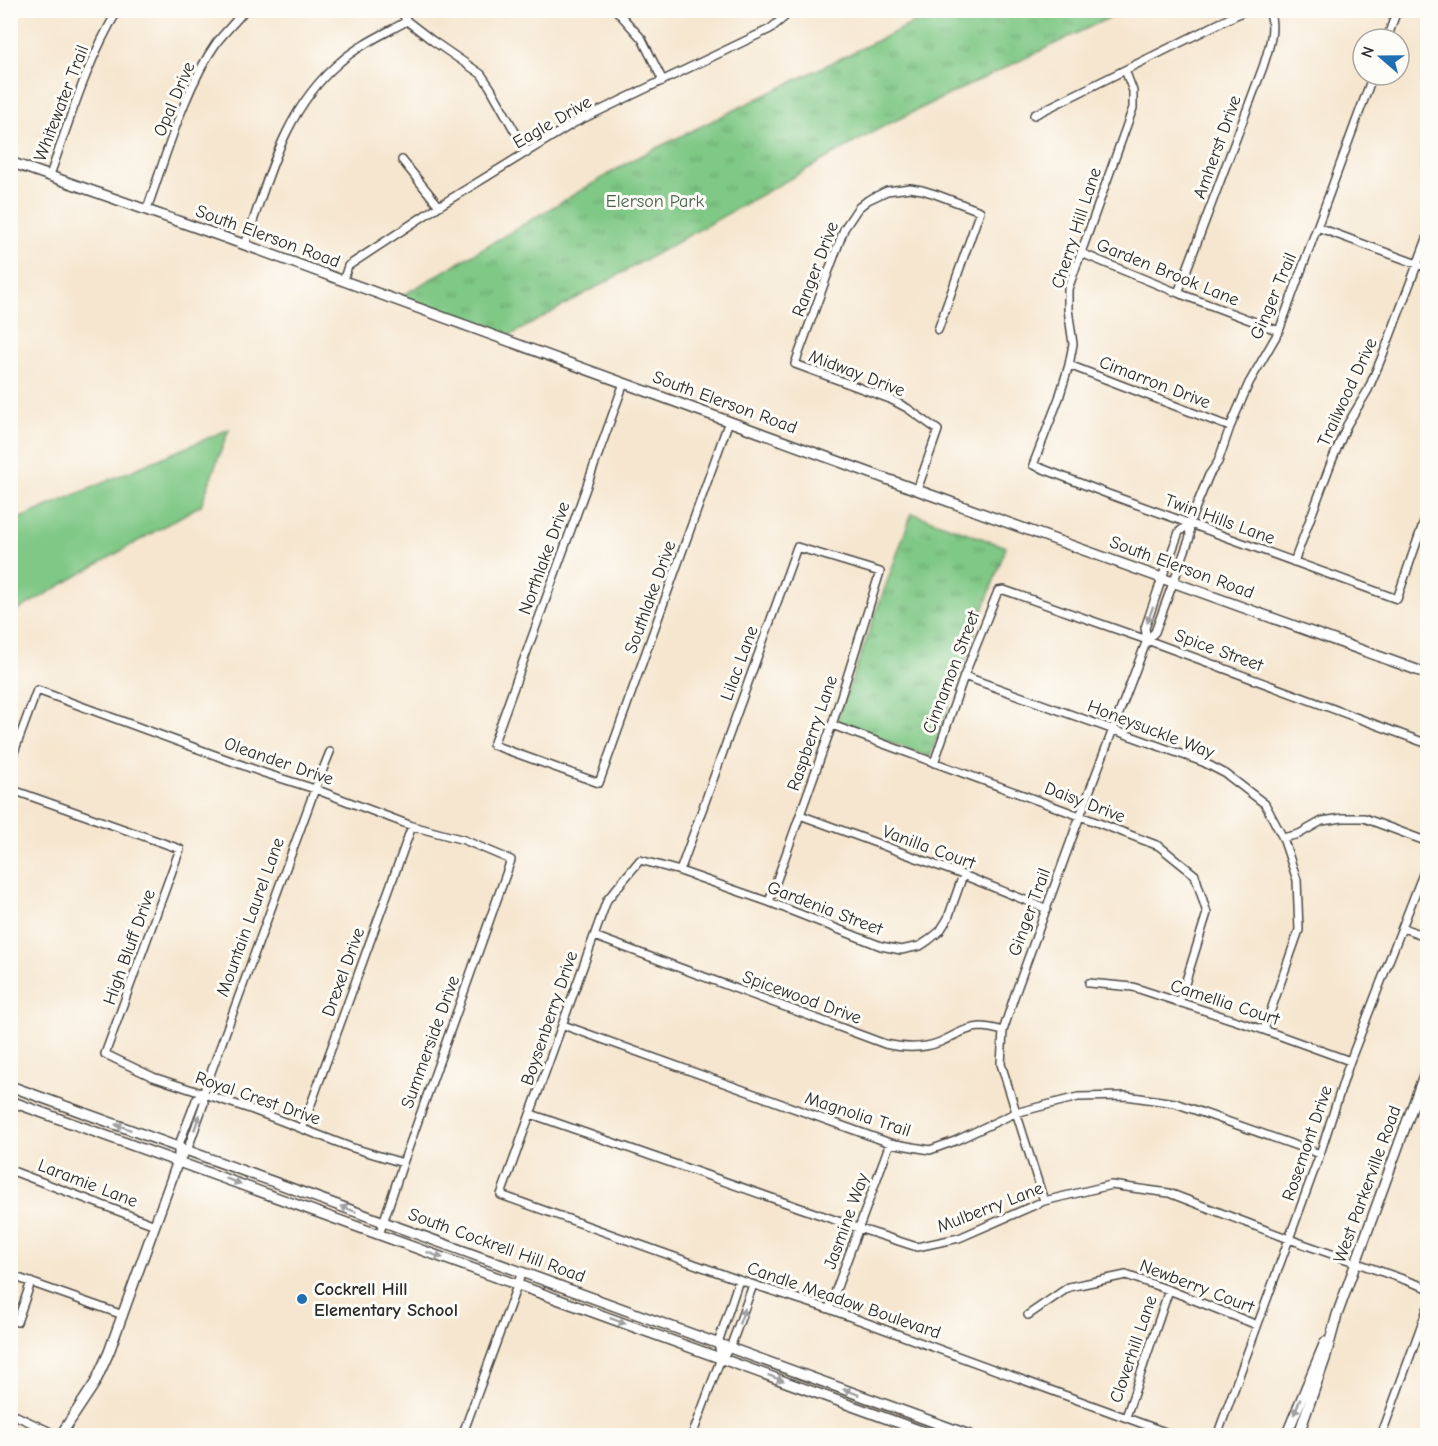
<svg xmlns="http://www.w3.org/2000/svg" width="1438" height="1446" font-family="'Comic Neue',sans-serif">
  <defs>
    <pattern id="park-tufts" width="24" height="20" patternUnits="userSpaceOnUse" patternTransform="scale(1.5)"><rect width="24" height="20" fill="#7fc885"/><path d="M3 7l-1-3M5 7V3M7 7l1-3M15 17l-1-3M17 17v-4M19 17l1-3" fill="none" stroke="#68a36d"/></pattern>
  </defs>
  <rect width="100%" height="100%" fill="#fdfcf7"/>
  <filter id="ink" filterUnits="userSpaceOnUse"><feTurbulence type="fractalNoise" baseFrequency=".0167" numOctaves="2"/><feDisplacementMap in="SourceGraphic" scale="12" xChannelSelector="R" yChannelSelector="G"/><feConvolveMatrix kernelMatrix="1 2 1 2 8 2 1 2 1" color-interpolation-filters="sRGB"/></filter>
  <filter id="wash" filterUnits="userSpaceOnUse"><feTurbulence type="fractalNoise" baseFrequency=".008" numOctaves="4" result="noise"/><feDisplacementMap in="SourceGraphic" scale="24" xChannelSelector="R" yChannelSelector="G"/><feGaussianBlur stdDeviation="1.35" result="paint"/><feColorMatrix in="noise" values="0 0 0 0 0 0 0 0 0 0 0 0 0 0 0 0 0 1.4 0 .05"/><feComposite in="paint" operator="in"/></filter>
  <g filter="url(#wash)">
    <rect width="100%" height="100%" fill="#f6e6cf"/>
    <path fill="#7fc885" stroke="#557a58" stroke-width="1.5" d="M229,429L201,505L11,614V522Z"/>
    <path fill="url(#park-tufts)" stroke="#557a58" stroke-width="1.5" d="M938,11H1123L884,126L504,339L402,296L636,158Z
      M912,513L1006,547L930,757L836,723Z"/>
  </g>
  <g filter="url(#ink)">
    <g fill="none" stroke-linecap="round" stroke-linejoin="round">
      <defs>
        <path id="street" d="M400,10L407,21L433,41L481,74L490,87L527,153
          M616,10L642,39L663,81
          M1387,39L1397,10
          M1125,70L1133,91V108L1068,289V309L1073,344L1069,365L1059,398L1033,465L1108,494L1397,599L1428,510
          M1034,115L1246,10
          M402,160L439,206
          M50,175C70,119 87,61 118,10
          M147,209C166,156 185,87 217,42C226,31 236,21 245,10
          M1317,227L1428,268
          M245,245C268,179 284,109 340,62C359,45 384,34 407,21
          M1081,253L1178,293L1279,331
          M343,281L348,266L439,206L574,123L770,29L793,10
          M1178,293L1263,67C1269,48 1276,29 1269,10
          M1069,365L1230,427
          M624,383L493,745L599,783L729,421
          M917,490L938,430L907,408L890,399L795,364L844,229L858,208L868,200L887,191L910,188L922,190L935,194L980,211L938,330
          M1294,562L1331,463L1347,425L1368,390L1384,352L1428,236
          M1147,640L1145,628L1162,578L1179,532L1189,524
          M964,676L1203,762L1226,774L1265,804L1283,838L1297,880L1299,930L1264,1030
          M832,725L1080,816L1159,846L1195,875L1207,913L1179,1003
          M10,763L37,690L264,773L315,789L412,826L464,840L511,860L403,1163L379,1235
          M934,763L964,676L998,591L1004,590L1147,640L1428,744
          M10,789L180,849L105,1054L153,1077L253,1110L350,1147L403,1163
          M800,815L963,875L1047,909
          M1283,838L1299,834L1322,821L1343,818H1364L1428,842
          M680,871L797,547L880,572L832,725L769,902
          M963,875L948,918L940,931L929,940L920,946L901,950L881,946L769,902L680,871L640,860L607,900L501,1195L739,1280L829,1309L1176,1436
          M1403,928L1428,937
          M594,936L885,1044C903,1048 923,1049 940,1042C954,1036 965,1028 980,1027C987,1027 996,1029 1003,1031
          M1089,983L1133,987L1264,1030L1350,1061
          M563,1025L890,1143L930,1150L955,1141L1015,1113L1078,1097L1126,1096L1175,1103L1320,1154
          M531,1114L858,1228L917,1247L959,1238L1044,1201L1111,1185L1169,1193L1289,1239L1428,1288
          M302,1129L412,826
          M178,1161L187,1151L204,1103L203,1094L315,789L330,752
          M178,1161V1147L196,1100L203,1094
          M10,1170L155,1225
          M1044,1201L1001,1064L1003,1031L1014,997L1080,816L1147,640L1155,632L1190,537L1189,524L1209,475L1218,462L1230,427L1249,383L1279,331L1373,75
          M10,1275L123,1315
          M829,1309L890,1143
          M1028,1315L1069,1287L1126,1275L1169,1290L1257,1325
          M17,1322L31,1282
          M721,1358L718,1343L739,1280
          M10,1413L59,1436
          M1126,1417L1169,1290
          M462,1436L522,1272
          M692,1436L721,1358L730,1348L753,1285
          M1217,1436L1320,1154L1350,1061L1428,861
          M1381,1436L1428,1307"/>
        <path id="secondary" d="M10,162L226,238L917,490L1428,674
          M10,1086L972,1436
          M10,1101L935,1436
          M60,1436L95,1383L109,1352L178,1161
          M1286,1436L1325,1342
          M1298,1436L1325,1359L1337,1315L1428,1064"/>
      </defs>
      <use href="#street" stroke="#494744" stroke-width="10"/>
      <use href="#secondary" stroke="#494744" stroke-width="12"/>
      <use href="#street" stroke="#fff" stroke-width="7"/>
      <use href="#secondary" stroke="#fff" stroke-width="9"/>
    </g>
    <defs><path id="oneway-solid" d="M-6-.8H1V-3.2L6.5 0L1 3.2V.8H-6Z" transform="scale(1.5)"/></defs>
    <g fill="#a0a0a0">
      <use href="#oneway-solid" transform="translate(1150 615) rotate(109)"/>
      <use href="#oneway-solid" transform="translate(197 1122) rotate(-71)"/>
      <use href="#oneway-solid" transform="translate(123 1127) rotate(-160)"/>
      <use href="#oneway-solid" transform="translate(233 1181) rotate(20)"/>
      <use href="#oneway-solid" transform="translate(348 1209) rotate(-160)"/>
      <use href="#oneway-solid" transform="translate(435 1255) rotate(20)"/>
      <use href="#oneway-solid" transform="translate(742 1316) rotate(-70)"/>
      <use href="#oneway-solid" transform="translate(618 1321) rotate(20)"/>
      <use href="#oneway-solid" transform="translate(776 1378) rotate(20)"/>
      <use href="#oneway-solid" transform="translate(851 1392) rotate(-160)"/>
      <use href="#oneway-solid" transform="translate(1297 1407) rotate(112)"/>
    </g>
  </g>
  <circle fill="#1f6fb2" stroke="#fdfcf7" stroke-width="2" cx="302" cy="1299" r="6"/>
  <g text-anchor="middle" stroke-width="6" stroke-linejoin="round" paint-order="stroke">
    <g font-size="18" fill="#2b2b2b" stroke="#fdfcf7">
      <text transform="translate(174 99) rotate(-67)" y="6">Opal Drive</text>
      <text transform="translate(61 103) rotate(-69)" y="6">Whitewater Trail</text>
      <text transform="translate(552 122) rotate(-30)" y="6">Eagle Drive</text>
      <text transform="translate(1217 147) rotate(-70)" y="6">Amherst Drive</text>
      <text transform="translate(1076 228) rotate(-72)" y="6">Cherry Hill Lane</text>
      <text transform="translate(268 236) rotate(20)" y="6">South Elerson Road</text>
      <text transform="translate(815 269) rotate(-69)" y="6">Ranger Drive</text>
      <text transform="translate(1168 272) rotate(22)" y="6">Garden Brook Lane</text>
      <text transform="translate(1273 296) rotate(-67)" y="6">Ginger Trail</text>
      <text transform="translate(857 373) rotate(21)" y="6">Midway Drive</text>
      <text transform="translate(1155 382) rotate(21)" y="6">Cimarron Drive</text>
      <text transform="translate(1347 392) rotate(-65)" y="6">Trailwood Drive</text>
      <text transform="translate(725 402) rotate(20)" y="6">South Elerson Road</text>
      <text transform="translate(1220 519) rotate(20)" y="6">Twin Hills Lane</text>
      <text transform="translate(544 558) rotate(-70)" y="6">Northlake Drive</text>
      <text transform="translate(1182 567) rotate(20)" y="6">South Elerson Road</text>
      <text transform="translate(650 597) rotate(-70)" y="6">Southlake Drive</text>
      <text transform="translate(1219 650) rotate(20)" y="6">Spice Street</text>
      <text transform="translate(739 663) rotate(-70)" y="6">Lilac Lane</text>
      <text transform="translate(951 672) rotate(-69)" y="6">Cinnamon Street</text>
      <text transform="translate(1151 729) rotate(21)" y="6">Honeysuckle Way</text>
      <text transform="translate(812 733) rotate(-71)" y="6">Raspberry Lane</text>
      <text transform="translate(279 761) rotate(19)" y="6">Oleander Drive</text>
      <text transform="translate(1085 802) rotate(21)" y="6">Daisy Drive</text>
      <text transform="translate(929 847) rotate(20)" y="6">Vanilla Court</text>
      <text transform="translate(825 908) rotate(21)" y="6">Gardenia Street</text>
      <text transform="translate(1029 912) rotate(-70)" y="6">Ginger Trail</text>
      <text transform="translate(250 917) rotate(-70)" y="6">Mountain Laurel Lane</text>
      <text transform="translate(129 947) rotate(-70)" y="6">High Bluff Drive</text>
      <text transform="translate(343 972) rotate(-70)" y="6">Drexel Drive</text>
      <text transform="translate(802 997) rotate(20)" y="6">Spicewood Drive</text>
      <text transform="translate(1225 1002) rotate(18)" y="6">Camellia Court</text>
      <text transform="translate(549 1018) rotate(-71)" y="6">Boysenberry Drive</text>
      <text transform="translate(430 1042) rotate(-70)" y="6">Summerside Drive</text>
      <text transform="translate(258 1098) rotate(19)" y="6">Royal Crest Drive</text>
      <text transform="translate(858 1114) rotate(18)" y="6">Magnolia Trail</text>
      <text transform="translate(1307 1143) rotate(-71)" y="6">Rosemont Drive</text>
      <text transform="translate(88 1183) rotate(21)" y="6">Laramie Lane</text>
      <text transform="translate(1367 1184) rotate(-70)" y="6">West Parkerville Road</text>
      <text transform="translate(990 1207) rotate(-21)" y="6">Mulberry Lane</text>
      <text transform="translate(846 1221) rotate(-70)" y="6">Jasmine Way</text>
      <text transform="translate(497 1245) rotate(20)" y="6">South Cockrell Hill Road</text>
      <text transform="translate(1197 1286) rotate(21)" y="6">Newberry Court</text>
      <text transform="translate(844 1300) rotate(19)" y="6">Candle Meadow Boulevard</text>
      <text transform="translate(1133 1349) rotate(-71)" y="6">Cloverhill Lane</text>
    </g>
    <g font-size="18" fill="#48624a" stroke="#fdfcf7">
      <text x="655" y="207">Elerson Park</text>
    </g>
    <g font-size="18" font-weight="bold" fill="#2b2b2b" stroke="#fdfcf7" text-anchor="start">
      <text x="314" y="1295">Cockrell Hill<tspan x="314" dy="21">Elementary School</tspan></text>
    </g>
  </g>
  <rect width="1438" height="1446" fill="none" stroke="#fdfcf7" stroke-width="36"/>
  <g transform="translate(1381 57) rotate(290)"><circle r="28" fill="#fdfcf7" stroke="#a9a8a5" stroke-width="1.5"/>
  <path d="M0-4.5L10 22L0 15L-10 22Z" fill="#1f6fb2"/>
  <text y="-9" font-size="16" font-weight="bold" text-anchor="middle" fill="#2b2b2b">N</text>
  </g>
</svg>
